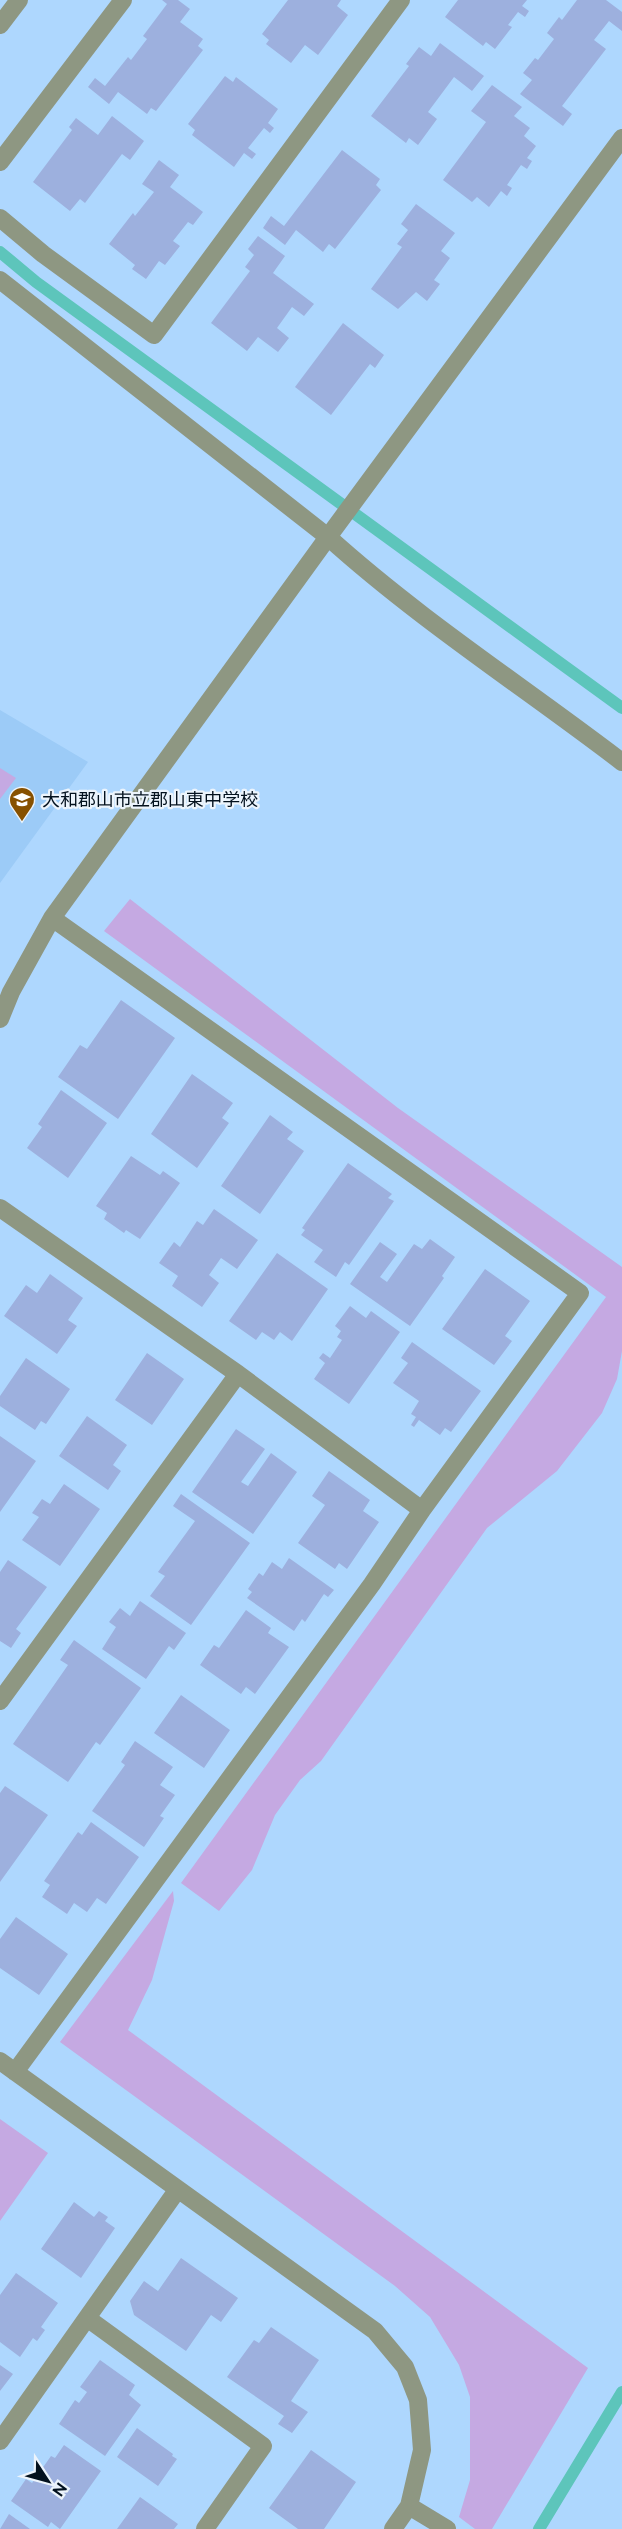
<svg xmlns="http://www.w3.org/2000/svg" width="622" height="2529" font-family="Raleway,'Noto Sans JP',sans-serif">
  <rect width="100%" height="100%" fill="#aed7fe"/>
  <path fill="#9ccbf7" d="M0,710L88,762L0,883Z"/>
  <path fill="#c5a9e2" d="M0,768L16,778L0,799Z
    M130,899L398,1108L622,1267V1351L617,1379L602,1413L557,1471L487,1528L321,1761L300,1780L275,1815L252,1870L219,1911L181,1883L606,1297L104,931Z
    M173,1891L174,1901L152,1980L128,2030L588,2368L492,2529H475L459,2517L470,2480V2397L459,2365L430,2317L395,2286L60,2042Z
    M0,2119L48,2153L0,2221Z"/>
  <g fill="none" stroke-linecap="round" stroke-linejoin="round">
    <path stroke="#5dc5bb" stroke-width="12" d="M0,252L36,282L622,708
      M539,2529L622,2392"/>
  </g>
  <path fill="#9db0de" d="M162,0H178L190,9L180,22L203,39L198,46L203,50L156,111L151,108L147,114L118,92L109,104L88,87L95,78L105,86L128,57L131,60L147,39L143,36L167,4Z
    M288,0H341L337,6L348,15L318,55L305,45L291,63L266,44L269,40L262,34Z
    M458,0H527L522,6L529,11L525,17L518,12L508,25L512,27L495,49L486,42L483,46L445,17Z
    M577,0H606L622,12V31L609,21L594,40L606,49L562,106L572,114L563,126L520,94L532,80L523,73L535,58L538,60L554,39L547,33L559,17L562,20Z
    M440,43L484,76L472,91L454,77L428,112L437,119L418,145L409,138L406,143L371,116L409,66L406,64L419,47L431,56Z
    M225,76L233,82L236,77L278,109L268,123L274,128L270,133L264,128L248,148L256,154L252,159L244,153L234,167L192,135L195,130L188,124Z
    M492,85L522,107L514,116L530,128L524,136L536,146L527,158L532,161L527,169L521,165L507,185L512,188L507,196L501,191L489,207L477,197L472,202L443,180L486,122L471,111Z
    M112,116L144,141L130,160L122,154L85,203L80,199L70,211L33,182L72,130L69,127L76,118L98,135Z
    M342,150L380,179L376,185L381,190L335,249L329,244L323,252L296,230L285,245L263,228L271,216L284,226Z
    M159,160L179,175L170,187L203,212L193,225L188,222L173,241L180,246L165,265L159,261L146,279L132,269L135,265L109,244L133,213L135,216L154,192L142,184Z
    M416,204L455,233L441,251L450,258L434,280L440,284L427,301L416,292L398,309L371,289L402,247L397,244L408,230L401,224Z
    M258,236L285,256L273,273L314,304L304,316L292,307L277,328L289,338L278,352L258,337L247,351L211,323L250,271L245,267L254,255L248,249Z
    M343,323L384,355L375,368L370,364L331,415L295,387Z
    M121,1000L175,1038L118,1119L58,1077L80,1045L87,1049Z
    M192,1074L233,1103L222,1118L229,1123L197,1168L151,1134Z
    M61,1090L107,1123L68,1178L27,1148L42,1127L38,1124Z
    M270,1115L293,1132L287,1139L304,1151L260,1214L221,1186Z
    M131,1156L160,1175L163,1171L180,1183L140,1239L126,1230L124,1233L104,1219L107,1213L96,1206Z
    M348,1163L392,1194L388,1198L394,1201L349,1265L345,1262L336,1277L314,1262L323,1250L301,1235L305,1230L302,1228Z
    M214,1209L258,1240L237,1269L221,1258L209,1275L219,1283L202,1307L172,1286L178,1276L159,1263L174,1242L180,1247L197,1221L203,1225Z
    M430,1239L455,1257L442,1276L444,1278L410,1326L350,1284L380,1242L397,1254L380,1277L387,1282L414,1244L422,1249Z
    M277,1253L328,1289L292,1341L280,1332L274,1340L262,1332L256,1340L229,1321Z
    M485,1269L530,1301L505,1336L512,1341L494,1365L442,1329Z
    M50,1274L83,1298L68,1320L77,1326L57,1354L4,1316L26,1285L37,1293Z
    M350,1306L366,1318L371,1311L400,1332L349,1404L314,1379L325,1363L319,1358L323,1353L330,1358L342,1340L337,1337L341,1331L335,1326Z
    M412,1342L481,1391L451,1432L445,1428L440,1435L419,1420L414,1427L411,1425L416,1417L411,1414L419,1401L393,1383L408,1363L401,1358Z
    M147,1353L184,1379L152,1425L115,1400Z
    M26,1358L70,1389L46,1424L41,1421L35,1430L0,1406V1396Z
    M87,1416L127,1445L113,1465L121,1471L108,1490L59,1456Z
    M236,1429L265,1449L241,1482L248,1486L271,1453L297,1472L253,1534L192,1492Z
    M0,1436L36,1461L0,1512Z
    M329,1471L370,1500L363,1511L379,1522L347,1569L339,1563L335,1569L298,1543L325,1505L312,1496Z
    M64,1484L100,1509L60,1566L22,1540L39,1517L32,1513L42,1499L50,1504Z
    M181,1494L250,1543L191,1625L150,1596L165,1576L158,1572L195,1521L173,1506Z
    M289,1558L334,1590L328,1597L324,1594L305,1622L302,1619L294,1631L247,1598L252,1592L248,1589L259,1573L263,1576L272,1562L282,1569Z
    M8,1560L47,1587L16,1629L21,1633L11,1648L0,1641V1572Z
    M140,1601L186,1633L174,1650L169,1646L146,1679L102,1649L116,1627L109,1622L120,1608L130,1616Z
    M246,1610L271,1628L268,1633L289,1647L255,1694L246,1687L241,1694L200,1665L214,1645L219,1648Z
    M74,1640L141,1688L100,1745L96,1742L68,1782L13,1744L68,1665L60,1660Z
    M181,1695L230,1730L204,1768L154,1733Z
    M135,1741L173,1767L160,1785L175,1795L160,1816L164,1818L144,1847L92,1811L125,1765L121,1762Z
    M5,1786L48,1815L0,1882V1793Z
    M91,1822L139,1857L106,1904L97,1898L87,1912L74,1903L67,1914L42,1897L50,1885L44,1881L78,1832L82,1835Z
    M16,1917L68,1954L39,1995L0,1968V1939Z
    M74,2202L94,2217L99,2211L108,2217L105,2221L115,2228L81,2278L41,2249Z
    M181,2258L238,2298L221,2322L211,2315L186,2351L134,2315L130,2301L144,2281L158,2291Z
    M16,2273L58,2303L41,2327L45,2330L37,2341L33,2338L20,2357L0,2342V2295Z
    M271,2327L319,2360L291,2401L308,2412L292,2433L278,2424L284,2416L227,2377L254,2340L259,2343Z
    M100,2360L135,2385L129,2395L141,2405L105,2456L59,2424L75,2400L79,2403L87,2392L80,2387Z
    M0,2365L13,2374L0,2391Z
    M137,2428L173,2454L172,2456L177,2459L158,2486L117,2457Z
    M64,2445L101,2471L60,2529L51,2522L48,2527L11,2501L26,2479L32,2483L51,2456L55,2458Z
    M311,2450L356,2482L324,2529H298L269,2508Z
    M140,2497L178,2524L174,2529H117Z
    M9,2514L30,2529H0Z"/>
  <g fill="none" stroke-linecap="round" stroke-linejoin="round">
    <path stroke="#8e9782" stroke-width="18" d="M0,25L19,0
      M0,162L123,0
      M0,218L43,254L154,335L401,0
      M0,280L328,537C420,620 524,687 622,762
      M0,1019L11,992L52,918L328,537L622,138
      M0,1208L238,1374L422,1510
      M0,1701L238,1374
      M0,2061L375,2331L405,2367L418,2400L422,2450L409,2506L393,2529
      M15,2072L372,1584L422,1510L580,1293L52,918
      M87,2318L263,2446L205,2529
      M0,2441L178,2189
      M409,2506L447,2529"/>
  </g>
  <defs>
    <symbol id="school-pin" viewBox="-11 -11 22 30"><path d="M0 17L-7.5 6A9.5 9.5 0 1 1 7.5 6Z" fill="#875100" stroke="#ecf4fc"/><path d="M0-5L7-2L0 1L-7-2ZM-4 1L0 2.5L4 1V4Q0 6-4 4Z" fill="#fff"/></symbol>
  </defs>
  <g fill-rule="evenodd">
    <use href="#school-pin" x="7" y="785" width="30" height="40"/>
  </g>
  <g text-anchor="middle" stroke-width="4.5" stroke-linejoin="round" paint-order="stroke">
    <g font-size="18" fill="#03111e" stroke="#ecf4fc" text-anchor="start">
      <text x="42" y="806">大和郡山市立郡山東中学校</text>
    </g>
  </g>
  <g transform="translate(48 2481) rotate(126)" stroke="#ecf4fc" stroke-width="4.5" paint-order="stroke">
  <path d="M0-4.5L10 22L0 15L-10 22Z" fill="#03111e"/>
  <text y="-9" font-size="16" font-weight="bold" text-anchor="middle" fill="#03111e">N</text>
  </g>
</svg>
